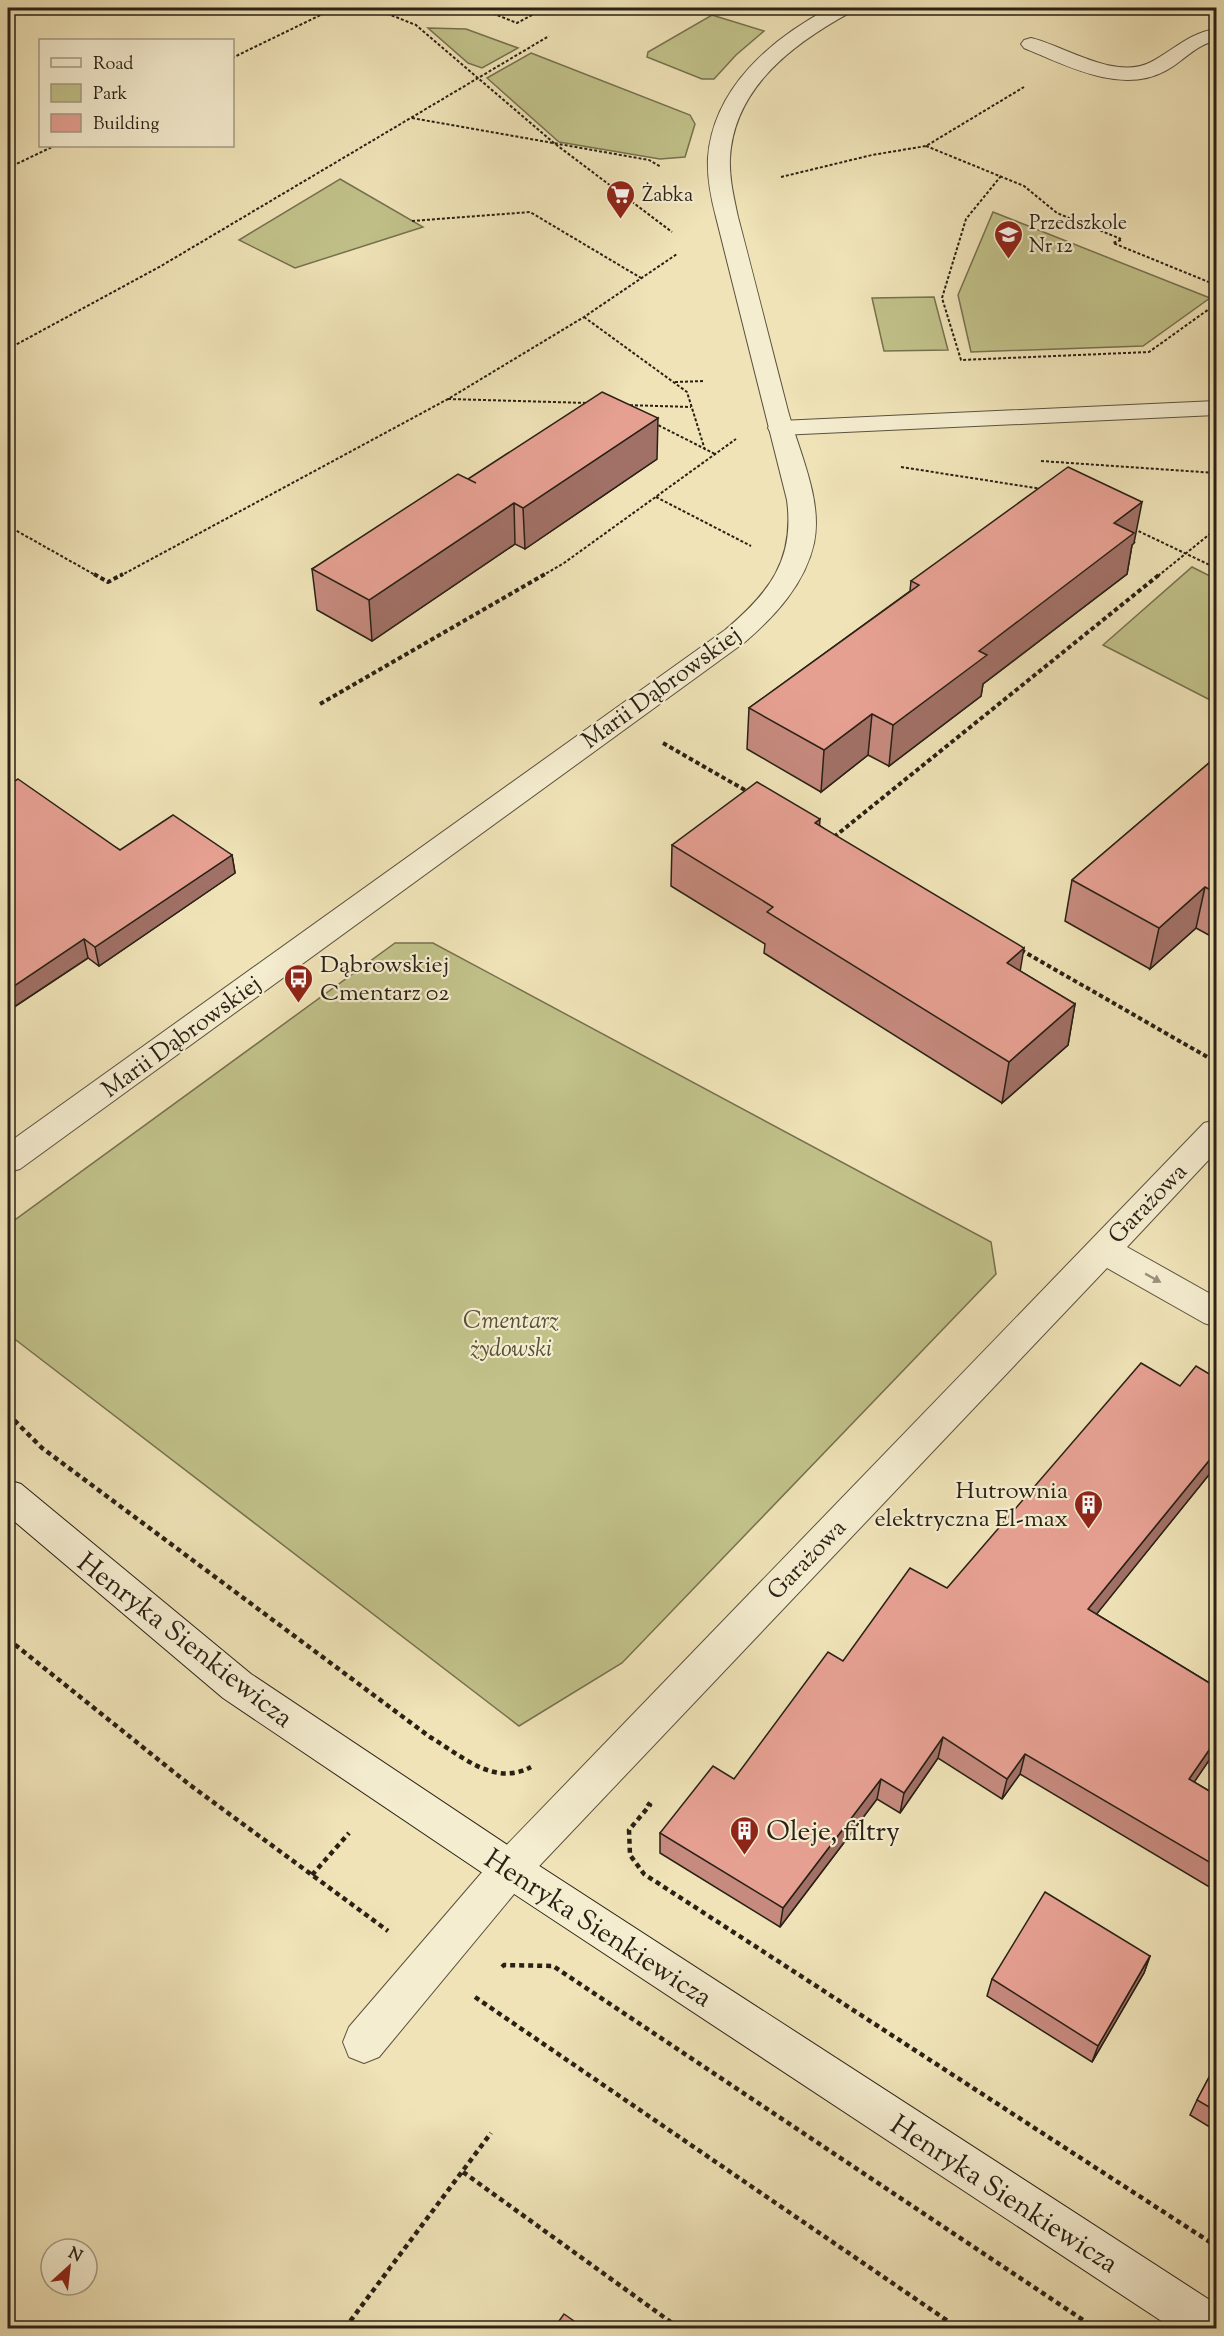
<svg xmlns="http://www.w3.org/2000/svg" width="1224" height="2336" font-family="'Sorts Mill Goudy',serif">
  <rect width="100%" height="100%" fill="#efe3b7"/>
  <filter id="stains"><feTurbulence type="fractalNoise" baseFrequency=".00333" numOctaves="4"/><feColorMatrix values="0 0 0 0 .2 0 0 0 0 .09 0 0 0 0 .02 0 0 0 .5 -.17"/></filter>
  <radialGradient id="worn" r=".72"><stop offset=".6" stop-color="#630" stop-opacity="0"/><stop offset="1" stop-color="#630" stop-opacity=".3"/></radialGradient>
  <path fill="#c1c189" stroke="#76714f" stroke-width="1.5" d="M712,15L764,31L736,55L714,79H702L647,57L648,52Z
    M428,28L466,29L518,48L482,68L468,63Z
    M531,53L690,115L695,124L685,157L660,159L559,142L487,78Z
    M340,179L423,227L295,268L239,240Z
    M993,212L1210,298L1143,346L971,352L958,295Z
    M934,297L948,350L884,351L872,298Z
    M1192,567L1216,579V703L1103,645Z
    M395,943H433L991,1242L996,1274L622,1663L519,1726L8,1334V1225Z"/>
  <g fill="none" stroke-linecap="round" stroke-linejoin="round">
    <defs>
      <path id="lane" d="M1216,29V41C1196,44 1183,62 1165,71C1121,95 1065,65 1024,48L1021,44L1024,40L1031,38C1065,46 1116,81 1151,62C1174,50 1189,33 1216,29Z
        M1216,401V415L780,435L771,433L768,428L771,423L780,421Z
        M510,1850L524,1856L530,1869L524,1882L379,2057L364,2063L349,2057L343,2042L349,2027L496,1856Z"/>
      <path id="street" d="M830,8H854L851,12C794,43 734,87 730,158C729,178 734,198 738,217C755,281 771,346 788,411C799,452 823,500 814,543C805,584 775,616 745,642L20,1169L8,1172V1143L725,630C769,593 795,560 787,500L716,217C711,198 707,178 708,158C713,88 772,38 830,8Z
        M1216,1120V1152L1127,1247L1216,1297V1327L1204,1323L1107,1268L524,1882L510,1888L496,1882L490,1869L496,1856L1204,1123Z"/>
      <path id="secondary" d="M8,1480L21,1484L251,1674L524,1856L1216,2304V2328H1172L496,1882L223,1698L8,1516Z"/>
    </defs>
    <use href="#lane" stroke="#5b523e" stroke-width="2"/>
    <use href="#street" stroke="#5b523e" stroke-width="2"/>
    <use href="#secondary" stroke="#2a2115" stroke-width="2"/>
    <path stroke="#2a2115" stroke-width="2" stroke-dasharray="3 2" stroke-linecap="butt" d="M373,8L416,25L554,143L672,232
      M479,8L517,23L545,8
      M232,58L335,8
      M412,118L649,160L661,167
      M926,146L1024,186L1057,213L1121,239
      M8,168L54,146
      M1001,176L966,219L942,298L961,360L1149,352L1216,304
      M781,177L872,155L926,146L1024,87
      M412,221L530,212L641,278
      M1121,240L1113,243L1216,285
      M584,317L687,392L705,450
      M8,349L161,266L549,36
      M675,382L704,381
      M448,399L588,403
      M625,405L691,407
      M654,423L715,454
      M1041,461L1216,473
      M901,467L1042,489
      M656,497L751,546
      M8,526L97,576
      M1134,529L1216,568
      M120,576L448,399L584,317L677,254
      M542,576L564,563L736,439
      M1158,576L1216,529"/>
    <path stroke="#2a2115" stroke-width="4" stroke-dasharray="4.5 3" stroke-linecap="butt" d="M94,574L108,582L123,574
      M320,704L545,574
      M663,743L750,793
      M834,837L1160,574
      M1021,950L1216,1062"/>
    <path stroke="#2a2115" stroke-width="4.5" stroke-dasharray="5 4" stroke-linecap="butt" d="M8,1414L42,1448L430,1737C462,1756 494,1787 531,1767
      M8,1639L190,1785L388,1931
      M647,1803L650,1805L629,1830L630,1855L644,1874L1216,2246
      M312,1875L349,1833
      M502,1967L504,1965L553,1966L1095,2328
      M475,1997L958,2328
      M463,2172L679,2328
      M345,2328L491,2133"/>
    <use href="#lane" fill="#f5edd0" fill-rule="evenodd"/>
    <use href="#street" fill="#f5edd0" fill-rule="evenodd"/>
    <use href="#secondary" fill="#f5edd0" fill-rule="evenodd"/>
  </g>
  <path fill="#c68a7e" stroke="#2a2115" stroke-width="1.5" d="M657,459L525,549L515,544L372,641L317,610L312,569L468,479Z
    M1134,543L1132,545L1127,574L983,684L981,696L889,766L868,755L821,792L747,749L749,708L910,591L911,581Z
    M1216,757V939L1196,928L1150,969L1065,921L1072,880Z
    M8,786L120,850L232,855L235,873L99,966L88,958L8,1011Z
    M819,825L1020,971L1075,1004L1068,1045L1002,1103L764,953L765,944L671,886L672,845Z
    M1216,1466L1096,1614L1216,1687V1750L1194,1782L1216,1795V1891L1020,1774L1002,1799L938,1758L900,1813L877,1799L780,1927L660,1853V1833L734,1779L843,1661L947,1588Z
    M1150,1956L1144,1973L1092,2062L987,1996L992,1979Z
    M1216,2064V2131L1190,2115L1197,2100Z"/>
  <path fill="#a17066" stroke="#2a2115" stroke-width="1.5" d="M658,418L657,459L525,549L523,508Z
    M1142,502L1134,543L1132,545L1127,574L983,684L981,696L889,766L893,725L979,651L1114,523Z
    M514,503L515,544L372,641L369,600Z
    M872,714L868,755L821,792L824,750Z
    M820,819L817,860L815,823Z
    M232,855L235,873L99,966L95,947Z
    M1205,887L1196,928L1150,969L1159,928Z
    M84,939L88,958L8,1011V990Z
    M1024,948L1017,990L1007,963Z
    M1075,1004L1068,1045L1002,1103L1009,1062Z
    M1216,1452V1466L1083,1631L1088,1609Z
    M943,1737L938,1758L900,1813L904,1793Z
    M1216,1740V1750L1182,1800L1189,1779Z
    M1025,1754L1020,1774L1002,1799L1007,1779Z
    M881,1779L877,1799L780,1927L783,1908Z
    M1150,1956L1144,1973L1092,2062L1098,2046Z"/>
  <path fill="#e6a092" stroke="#2a2115" stroke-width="1.5" d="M602,392L658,418L523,508L514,503L369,600L312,569L458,474L476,483L468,479Z
    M1068,467L1142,502L1114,523L1134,533L979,651L987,655L893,725L872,714L824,750L749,708L919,585L911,581Z
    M1216,757V893L1205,887L1159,928L1072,880Z
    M18,779L120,850L173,815L232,855L95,947L84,939L8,990V786Z
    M757,782L820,819L815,823L1024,948L1007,963L1075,1004L1009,1062L767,912L773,907L672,845Z
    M1141,1363L1180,1386L1196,1366L1216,1378V1452L1088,1609L1216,1687V1740L1189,1779L1216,1795V1866L1025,1754L1007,1779L943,1737L904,1793L881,1779L783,1908L660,1833L713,1766L734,1779L828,1652L843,1661L910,1568L947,1588Z
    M1045,1892L1150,1956L1098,2046L992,1979Z
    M1216,2064V2111L1197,2100Z
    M564,2314L584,2328H554Z"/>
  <defs><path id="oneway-solid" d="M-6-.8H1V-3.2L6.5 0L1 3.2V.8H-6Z" transform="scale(1.5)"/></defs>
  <use fill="#9a917c" href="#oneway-solid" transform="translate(1153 1278) rotate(29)"/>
  <defs>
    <symbol id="supermarket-pin" viewBox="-11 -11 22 30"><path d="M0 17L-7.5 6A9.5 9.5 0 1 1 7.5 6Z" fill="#8f2418" stroke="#f5edd0"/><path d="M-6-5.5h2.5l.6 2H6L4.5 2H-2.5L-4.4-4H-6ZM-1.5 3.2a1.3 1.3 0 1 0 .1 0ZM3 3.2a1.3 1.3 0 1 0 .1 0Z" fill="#fff"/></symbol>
    <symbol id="school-pin" viewBox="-11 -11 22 30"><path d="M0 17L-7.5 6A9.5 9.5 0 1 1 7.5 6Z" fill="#8f2418" stroke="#f5edd0"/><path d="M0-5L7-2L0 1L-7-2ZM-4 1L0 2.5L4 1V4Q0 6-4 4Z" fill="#fff"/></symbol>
    <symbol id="bus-pin" viewBox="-11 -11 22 30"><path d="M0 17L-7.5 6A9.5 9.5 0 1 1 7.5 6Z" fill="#8f2418" stroke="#f5edd0"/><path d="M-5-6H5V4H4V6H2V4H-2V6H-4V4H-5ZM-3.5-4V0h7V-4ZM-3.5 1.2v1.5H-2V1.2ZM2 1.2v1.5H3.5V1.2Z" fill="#fff"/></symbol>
    <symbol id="building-pin" viewBox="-11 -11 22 30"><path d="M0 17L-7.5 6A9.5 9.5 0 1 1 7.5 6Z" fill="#8f2418" stroke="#f5edd0"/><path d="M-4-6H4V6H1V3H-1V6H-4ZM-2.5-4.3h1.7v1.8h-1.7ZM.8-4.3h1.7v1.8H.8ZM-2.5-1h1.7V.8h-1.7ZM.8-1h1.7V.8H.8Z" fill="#fff"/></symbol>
  </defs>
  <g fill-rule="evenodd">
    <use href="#supermarket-pin" x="604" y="178" width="33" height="45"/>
    <use href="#school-pin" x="992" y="218" width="33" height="45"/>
    <use href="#bus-pin" x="282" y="962" width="33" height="45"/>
    <use href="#building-pin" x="1072" y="1488" width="33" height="45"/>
    <use href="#building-pin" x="728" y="1814" width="33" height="45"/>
  </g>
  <g text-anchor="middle" stroke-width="4.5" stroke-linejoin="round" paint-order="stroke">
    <g font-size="20" fill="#2a2115" stroke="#f5edd0" text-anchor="start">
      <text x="642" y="201">Żabka</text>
      <text x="1029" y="229">Przedszkole<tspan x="1029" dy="23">Nr 12</tspan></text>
    </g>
    <g font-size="24" fill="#2a2115" stroke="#f5edd0">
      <text transform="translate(661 687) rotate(-36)" y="8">Marii Dąbrowskiej</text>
      <text transform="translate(181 1036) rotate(-36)" y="8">Marii Dąbrowskiej</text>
      <text transform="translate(1147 1203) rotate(-46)" y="8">Garażowa</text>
      <text transform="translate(806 1559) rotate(-46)" y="8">Garażowa</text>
    </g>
    <g font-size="24" fill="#2a2115" stroke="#f5edd0" text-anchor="start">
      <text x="320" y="972">Dąbrowskiej<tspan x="320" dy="28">Cmentarz 02</tspan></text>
      <text x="1068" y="1498" text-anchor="end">Hutrownia<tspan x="1068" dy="28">elektryczna El-max</tspan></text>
    </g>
    <g font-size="24" font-style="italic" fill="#575138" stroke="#f5edd0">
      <text x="511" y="1328">Cmentarz<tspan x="511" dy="28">żydowski</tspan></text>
    </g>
    <g font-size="28" fill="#2a2115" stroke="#f5edd0">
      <text transform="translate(186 1639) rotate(38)" y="10">Henryka Sienkiewicza</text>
      <text transform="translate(599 1927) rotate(33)" y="10">Henryka Sienkiewicza</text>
      <text transform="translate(1005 2193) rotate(33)" y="10">Henryka Sienkiewicza</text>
    </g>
    <g font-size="28" fill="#2a2115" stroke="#f5edd0" text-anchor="start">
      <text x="766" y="1840">Oleje, filtry</text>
    </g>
  </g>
  <rect width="1224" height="2336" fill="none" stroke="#efe3b7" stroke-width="30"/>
  <rect x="9" y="9" width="1206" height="2318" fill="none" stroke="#2a2115" stroke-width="3"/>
  <rect x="15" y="15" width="1194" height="2306" fill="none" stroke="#2a2115" stroke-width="1.5"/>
  <rect x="39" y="39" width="195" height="108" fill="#f5edd0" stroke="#a49b85" stroke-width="1.5"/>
  <rect x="51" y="58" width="30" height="9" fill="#f5edd0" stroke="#a49b85" stroke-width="1.5"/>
  <text x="93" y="69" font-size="18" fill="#2a2115">Road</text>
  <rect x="51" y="84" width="30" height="18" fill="#c1c189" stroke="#a49b85" stroke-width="1.5"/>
  <text x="93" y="99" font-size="18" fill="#2a2115">Park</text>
  <rect x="51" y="114" width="30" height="18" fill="#e6a092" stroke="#a49b85" stroke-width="1.5"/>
  <text x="93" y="129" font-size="18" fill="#2a2115">Building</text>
  <g transform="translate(69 2267) rotate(27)"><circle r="28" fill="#f5edd0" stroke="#a49b85" stroke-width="1.5"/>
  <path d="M0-4.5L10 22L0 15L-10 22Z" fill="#8f2418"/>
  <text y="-9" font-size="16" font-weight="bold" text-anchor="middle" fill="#2a2115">N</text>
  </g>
  <rect width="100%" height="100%" filter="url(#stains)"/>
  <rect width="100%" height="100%" fill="url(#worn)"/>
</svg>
